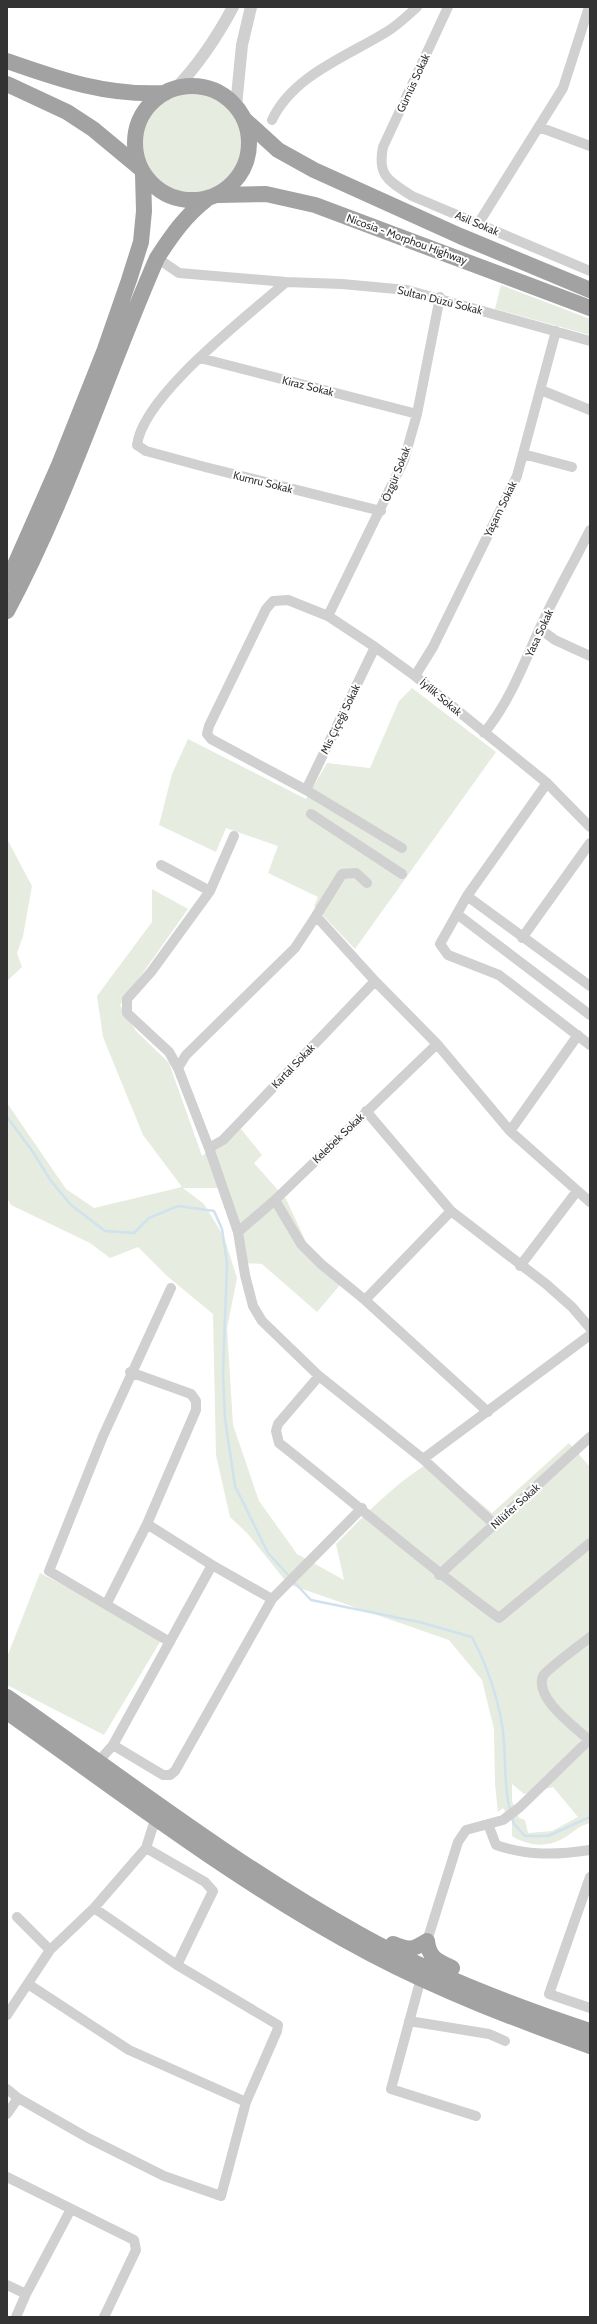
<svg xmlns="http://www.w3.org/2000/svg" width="597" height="2324" font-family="Cabin,sans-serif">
  <rect width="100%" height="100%" fill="#fff"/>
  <path fill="#e6ecdf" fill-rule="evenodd" d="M141 143a51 51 0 1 1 102 0a51 51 0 1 1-102 0Z
    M501,285L590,319V335L495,309Z
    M412,688L496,752L355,949L314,906L318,897L268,873L278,846L226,828L216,852L159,825L172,774L188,739L306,799L327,763L370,768L399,701Z
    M7,839L32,886L23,936L17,953L22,967L7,981Z
    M152,889L188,909L120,1005L136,1031L169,1063L202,1156L241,1129L262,1155L254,1163L286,1199L307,1244L345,1279L317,1312L262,1264L245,1263L220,1188H183L204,1204L224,1237L237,1278L227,1328L233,1425L259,1501L297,1554L344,1580L336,1544C364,1516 397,1481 431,1462L492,1513L569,1443L590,1467V1823C577,1826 571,1835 560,1840C544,1848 526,1845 512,1836V1822L503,1808L498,1812L495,1784L494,1729L482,1680L449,1640L288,1584L248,1534L230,1517L216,1455L213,1314L167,1276L138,1247L110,1258L90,1243L11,1205L7,1198V1103L66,1189L94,1208L182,1187L143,1135L103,1037L97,996L152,922ZM512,1784L524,1794L553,1787L578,1817L552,1831L528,1833L525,1820L519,1818L512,1801Z
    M40,1573L163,1637L104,1735L7,1685V1657Z"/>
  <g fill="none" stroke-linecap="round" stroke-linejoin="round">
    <path stroke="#cfe2ee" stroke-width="2.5" d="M7,1117L33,1152L51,1181L71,1205L105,1231L134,1233L149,1218L178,1206L214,1211L222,1229L227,1263L223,1374L225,1419L235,1486L268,1553L290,1577
      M293,1581L311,1600L419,1622L472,1637C488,1667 502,1708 504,1743C506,1766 504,1787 510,1810
      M512,1817L514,1824L525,1836H548L590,1817"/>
    <path stroke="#d0d0d0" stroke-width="10" d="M448,7L383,147C377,176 389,181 412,196L590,271
      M272,120C293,75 348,56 388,31C399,24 408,15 417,7
      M539,127L590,146
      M478,224L563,88L589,7
      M157,258L179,273L286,282L342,284L407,290L590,341
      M286,282C248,316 143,395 137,445L146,451L205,467L381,511
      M200,358L417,414
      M541,390L590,410
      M523,454L572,467
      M328,616L404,460L417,414L440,297
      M540,629L555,640L590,656
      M415,676L433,647L517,476L556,331
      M484,733C512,699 526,657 545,617C559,588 575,560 590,530
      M547,783L467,896L440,944L448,955L499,975L590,1045
      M306,790L375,647
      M311,814L402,874
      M402,848L306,790L211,739L207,734L209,726L266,609L273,601L288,600L328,616L375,647L415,676L547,783L590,827
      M161,865L210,891
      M467,896L590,986
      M457,914L590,1015
      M316,916L342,874L356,873L367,883
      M522,938L590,843
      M178,1068L169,1052L127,1013V999L151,972L210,891L234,836
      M366,1111L451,1211L546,1284L572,1307L590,1328
      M510,1131L578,1035
      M209,1148L223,1140L375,981
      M275,1200L301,1244L321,1264L365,1300L488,1412
      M238,1232L275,1200L437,1044
      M520,1266L577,1191
      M365,1300L451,1211
      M319,1376L278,1424L276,1431L279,1443C353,1501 423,1563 499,1618L590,1543
      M423,1459L590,1335
      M147,1524L212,1565L272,1599
      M494,1524L423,1459L319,1376L262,1321L253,1306L245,1275L238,1232L209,1148L178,1068L186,1055L295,948L316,916L375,981L437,1044L510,1131L590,1202
      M439,1575L590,1437
      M107,1603L147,1524L196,1410V1401L191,1394L130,1372
      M170,1642L49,1571L103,1436L171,1288
      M589,1740C575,1727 534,1698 543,1676C547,1669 582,1644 590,1637
      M113,1745L163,1775H170L175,1771L272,1599L362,1508
      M99,1761L113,1745L212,1565
      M488,1824L496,1845C527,1856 557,1855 590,1850
      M146,1848L205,1882L213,1891L177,1965
      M590,1877L549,1994L590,2008
      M17,1917L50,1950
      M427,1941L458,1842L466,1830L503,1820L520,1807L590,1739
      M421,1978L391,2089L476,2116
      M28,1984L129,2050L246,2102
      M7,2015L50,1950L94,1908L146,1848L153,1826L161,1823
      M409,2021L489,2034L505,2041
      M7,2089L18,2098L88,2138L164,2176L221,2196L246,2102L277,2031L278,2025L177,1965L94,1908
      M7,2114L18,2098
      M7,2177L134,2240L136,2250L104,2317
      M7,2285L26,2294L16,2317
      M26,2294L71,2209"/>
    <path stroke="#d0d0d0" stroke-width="12" d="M176,88C200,63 217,37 233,7
      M236,106L242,45L251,7"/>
    <path stroke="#a2a2a2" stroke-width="16" d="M7,61C61,80 107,96 165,93
      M7,84L67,112L93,129L140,168
      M135 143a57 57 0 1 1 114 0a57 57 0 1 1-114 0Z
      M245,120L278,150L314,170L460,236L590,290
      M219,195L266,194L315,205L590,308
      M7,583L59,465L104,352L129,280L141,242L144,211L143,174
      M7,611C67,499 106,375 157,258C172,235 185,216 207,199
      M7,1697C123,1778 235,1865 359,1934C432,1975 511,2005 590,2031
      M7,1712C126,1796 242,1886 371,1954C441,1991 516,2019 590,2046
      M393,1944C410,1951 412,1950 427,1941C429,1958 437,1961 452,1968"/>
  </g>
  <g text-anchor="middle" stroke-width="4" stroke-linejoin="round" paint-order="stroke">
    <g font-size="11" fill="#333" stroke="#fff">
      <text transform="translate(413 83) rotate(-65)" y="4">Gümüs Sokak</text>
      <text transform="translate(477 223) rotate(23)" y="4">Asil Sokak</text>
      <text transform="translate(407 239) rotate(20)" y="4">Nicosia - Morphou Highway</text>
      <text transform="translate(440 300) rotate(14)" y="4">Sultan Düzü Sokak</text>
      <text transform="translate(308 386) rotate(14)" y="4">Kiraz Sokak</text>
      <text transform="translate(396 474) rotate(-68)" y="4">Özgür Sokak</text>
      <text transform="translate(263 482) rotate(14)" y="4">Kumru Sokak</text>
      <text transform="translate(500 509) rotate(-64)" y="4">Yaşam Sokak</text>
      <text transform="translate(539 633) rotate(-65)" y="4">Yasa Sokak</text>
      <text transform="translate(441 697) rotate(40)" y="4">İyilik Sokak</text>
      <text transform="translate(340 719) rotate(-64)" y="4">Mis Çiçeği Sokak</text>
      <text transform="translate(293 1066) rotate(-46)" y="4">Kartal Sokak</text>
      <text transform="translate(338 1138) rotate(-44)" y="4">Kelebek Sokak</text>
      <text transform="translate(515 1506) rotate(-42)" y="4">Nilüfer Sokak</text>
    </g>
  </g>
  <rect width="597" height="2324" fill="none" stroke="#333333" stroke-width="16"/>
</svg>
